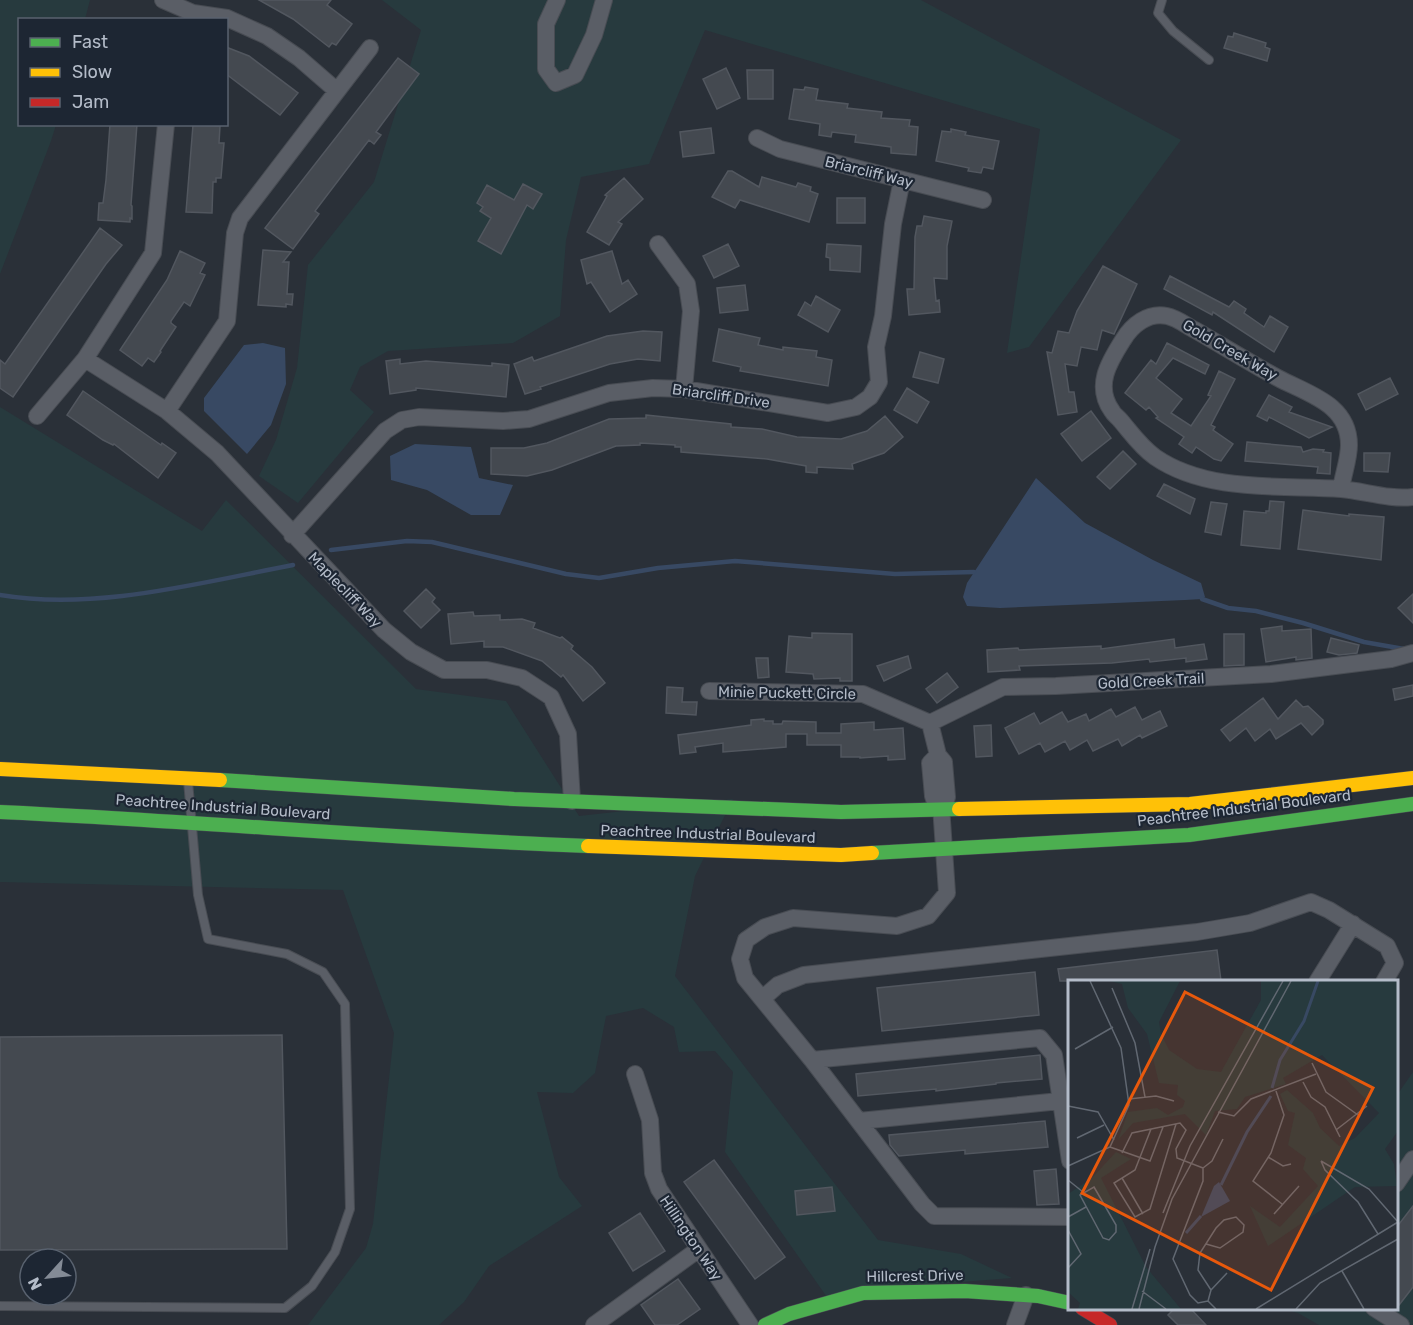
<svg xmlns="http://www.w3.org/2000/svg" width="1413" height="1325" font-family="Rubik,sans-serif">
  <rect width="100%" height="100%" fill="#2a3038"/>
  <path fill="#273a3e" d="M0,0H90L85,19L20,20V124L56,125L51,141L0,274Z
    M382,0H921L1181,140L1029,347L1007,353L1040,129L705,30L649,164L581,177L566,240L560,316L513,343L388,351L360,367L350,390L374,412L298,503L259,476L276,440L297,368L308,265L374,182L421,30Z
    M0,407L202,531L226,500L416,689L506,701L579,816L733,799L695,876L675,976L878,1240L961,1254L1012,1278L847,1291L829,1300L725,1152L733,1072L715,1051L679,1052L674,1027L643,1008L606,1016L595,1073L573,1093L537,1092L559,1177L582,1206L489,1266L464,1302L439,1325H308L366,1248L373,1224L394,1033L343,890L0,882Z
    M1413,1072V1325H1319L1298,1313L1284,1309L1396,1308L1397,1095Z"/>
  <path fill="#384963" d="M263,343L285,348L286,384L271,425L247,454L204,411V398L244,345Z
    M415,444L471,447L479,478L513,485L500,515H471L427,490L391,480L390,456Z
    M1036,478L1085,523L1153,560L1201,583L1205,597L1202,599L1185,600L1000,608L967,606L963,597L967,583Z"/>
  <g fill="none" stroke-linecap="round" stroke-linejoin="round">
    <path stroke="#384963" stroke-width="4.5" d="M331,550L407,541L432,542L566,574L599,578L658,568L735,561L895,574L974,572
      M0,595C96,611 198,583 293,565
      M1202,599L1228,608L1256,611L1303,623L1364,642L1404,649"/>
  </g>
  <path fill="#444950" stroke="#52575f" stroke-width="1.5" d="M259,0H331L327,5L352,24L336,45L332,43L329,47L293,19Z
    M1234,33L1266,43L1265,47L1270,49L1267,61L1224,48L1228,36L1233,37Z
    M226,47L249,56L298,93L280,115L226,74Z
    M398,58L419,74L376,132L381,135L374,144L369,140L315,211L319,214L293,249L265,228Z
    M726,68L740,98L717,109L703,79Z
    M747,70H773V99H748Z
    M805,87L818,89L816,100L848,104L847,108L882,112L881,118L910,120L909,126L918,127L916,155L891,153V147L855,142L856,135L832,132L831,137L819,135L820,124L789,119L794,89L804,90Z
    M110,124H137L131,205L132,206V219L130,218V222L98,220L99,203H103L106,180Z
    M193,125L220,126L219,143H224L221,178H216V182H213L212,213L186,212Z
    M711,128L714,153L683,157L680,132Z
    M951,129L966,132L965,135L999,141L993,169L983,167L981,173L968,171L969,168L936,161L942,131L951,132Z
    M728,171H732L759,187L762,177L796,187L798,183L811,187L810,191L818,194L809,222L740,200L735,208L712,197Z
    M624,178L643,199L618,222L622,224L609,245L587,232L607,196L605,195Z
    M523,184L542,194L533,209L527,205L501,254L478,241L491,218L480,211L483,207L477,203L487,185L514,200Z
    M837,198H865V223H837Z
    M924,216L952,221L947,246V279L934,278L936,301L939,300L940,312L909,315L907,289H914L915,237L917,226H922Z
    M100,228L122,245L106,264L13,397L0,388V360L5,364Z
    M728,244L739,266L714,278L703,256Z
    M827,244L861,246L860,272L830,270V258L826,257Z
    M263,250L291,252L283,262H289L287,294H293L292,305L286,304V307L258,305Z
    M180,251L205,263L200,273L205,275L190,306L184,302L171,321V323L176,327L160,351L161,352L154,362L148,358L142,366L120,350L167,280Z
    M612,251L622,284L628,280L637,294L610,312L591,282L587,284L581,260Z
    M1103,266L1137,284L1114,334L1102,330L1097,350L1081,347L1077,366L1065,364L1069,392H1074L1077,412L1058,415L1047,352L1052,353L1058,331L1069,333L1077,311Z
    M1170,276L1229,307L1234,301L1246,309L1244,313L1264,327L1270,316L1288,327L1274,352L1213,312L1212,315L1164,289Z
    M745,285L748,310L720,313L717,288Z
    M816,296L840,310L828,332L798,315L805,302L811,306Z
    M719,329L760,338L758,345L783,350V347L817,351L816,357L832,360L828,386L740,371L741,367L713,361Z
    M643,331L662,332L660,361L638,359L610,364L540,387L541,389L525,394L514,364L532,357L534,361L607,336Z
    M1167,343L1209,365L1205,374L1173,358L1156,378L1182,399L1171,413L1191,426L1211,396L1208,395L1219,371L1235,379L1211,425L1215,427L1213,430L1233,444L1221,461L1214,459L1196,447L1192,453L1179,444L1184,437L1156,418L1158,417L1149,407L1146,410L1125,393L1151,360L1156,364Z
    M920,352L944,359L938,383L913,377Z
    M400,359V364L426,361L492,366V363L509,365L506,397L416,388V390L390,394L386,361Z
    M1390,378L1398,394L1366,410L1358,394Z
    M907,388L929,402L917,423L894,410Z
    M83,391L161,445L162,443L176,453L158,478L114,444L113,445L103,440L67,415Z
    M1269,395L1292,407L1289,412L1332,427L1309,438L1269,417L1267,421L1257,416Z
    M1091,411L1111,438L1082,461L1061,434Z
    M646,415L731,424V427L762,429L797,437L841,439L867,431L885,416L903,437L884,453L852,464L853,469L817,467V473L806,472V466L767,459L681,452V447H675V445L640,443V445L616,446L552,470L527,476L491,474V448H524L547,443L609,419L646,418Z
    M1247,442L1301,447L1303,452L1313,449L1324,450L1323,452L1331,453L1330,474L1317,473L1318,467L1245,461Z
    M1123,451L1136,464L1110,489L1097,477Z
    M1364,453H1390L1388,472L1364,471Z
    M1164,484L1195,499L1190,514L1157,496Z
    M1270,501L1284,502L1280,549L1241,545L1244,511L1266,513V511H1269Z
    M1211,502L1227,504L1221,535L1205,532Z
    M1303,510L1349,516V514L1384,517L1381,560L1298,549Z
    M426,589L435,598L432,602L440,610L421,628L404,611Z
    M1413,594V623L1398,608Z
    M473,612L474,616L500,615V620L522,619L535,623L533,628L560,638L562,637L573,646L571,649L592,667L605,683L583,701L563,675L561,677L542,661L503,647H484V641L451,644L448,614Z
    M1282,626V631L1311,629L1312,658L1296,660V657L1266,662L1261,629Z
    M812,633L852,634V681H840V678L814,679L813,674L786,672L789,636L812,638Z
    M1224,634H1244V665L1224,666Z
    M1331,638L1359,645L1357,653L1339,655L1327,652Z
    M1174,639L1175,648L1204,644L1207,659L1186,662V658L1150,662L1149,659L1112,663L1019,666L1020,670L988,672L987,650L1018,648L1019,650L1101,646V649Z
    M908,656L911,668L884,681L877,666Z
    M756,658H768L769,677L758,678Z
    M947,673L958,687L937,703L926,689Z
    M1413,685V696L1395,700L1393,689Z
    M667,687L683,688L682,702H697L696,715L666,713Z
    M1263,698L1278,719L1296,700L1303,707L1308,706L1323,720V724L1312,735L1301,723L1276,739L1270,729L1255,741L1246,728L1230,741L1221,730Z
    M1135,707L1142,720L1160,711L1167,726L1142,738L1140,735L1122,746L1118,739L1093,751L1087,740L1070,750L1065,741L1045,752L1040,743L1019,754L1005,728L1034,713L1040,724L1062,712L1068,722L1086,714L1089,721L1111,709L1116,717Z
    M764,719V721H773V724H782L783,721L816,722V733H841V724L874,722V730L903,728L905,759L888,760V756L860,758V757H841V745H807V734H786V747L723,752V743L695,747L696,752L680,754L678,735L751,725V720Z
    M991,725L992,756L976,757L974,726Z
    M1217,950L1221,981H1060L1058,969Z
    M1035,972L1039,1015L882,1031L877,988Z
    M282,1035L287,1249L0,1250V1037Z
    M1040,1055L1042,1079L996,1083V1084L936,1091V1089L858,1096L856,1074Z
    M1045,1121L1048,1147L965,1154V1150L899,1156L890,1145L889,1135Z
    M714,1160L785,1257L755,1279L684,1182Z
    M1056,1169L1059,1204L1037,1205L1034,1171Z
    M832,1187L835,1211L797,1215L795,1191Z
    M1413,1206V1287L1396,1309V1228Z
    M640,1213L665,1251L633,1271L609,1233Z
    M678,1279L700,1309L677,1325H655L641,1305Z
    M1175,1308H1190L1206,1325H1178L1168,1315Z"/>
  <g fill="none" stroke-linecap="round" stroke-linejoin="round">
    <defs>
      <path id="lane" d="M1162,0L1158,13L1173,31L1209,60
        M0,1306L285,1308L312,1286L335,1252L350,1209L345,1004L323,972L287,954L208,939L198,895L188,781"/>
      <path id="street" d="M163,0L193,13L227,18L267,36L299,58L337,91
        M557,0L546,24V69L556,83L575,75L594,35L604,0
        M757,138L780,149L983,200
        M658,244L687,284L691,311L684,389
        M85,359L167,411L217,453L384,630L411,652L444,670H487L522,678L551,697L568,734L572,801
        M167,411L227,321L235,233L240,218L370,48
        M37,416L85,359L153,253L166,124
        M1341,489C1343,475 1349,459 1349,445C1349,404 1308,394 1278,378C1250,363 1223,346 1195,330C1187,326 1177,318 1167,316C1148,312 1132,325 1123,340C1109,362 1094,386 1112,411C1114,415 1118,417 1121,421C1132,434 1141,447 1155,457C1207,493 1281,485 1341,489C1364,491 1390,500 1413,497
        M292,535L385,431L402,420L419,417L503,421L529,419L609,393L653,388L684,389L828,413L856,407L870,397L879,382L876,347L883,316L893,224L902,180
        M709,691L863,694L930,723
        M930,723L938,755L944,762L947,797L946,800L941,806L947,893L928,916L897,926L793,918L765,927L746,940L740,959L745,978L812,1060L922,1204L934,1216L1070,1217
        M930,723L1003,687L1056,686L1271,674L1391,659L1413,653
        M938,755L930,763L933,796L935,802L941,806
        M1317,982L1353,924
        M762,999L778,985L804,975L1197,932L1250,923L1311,902L1329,910L1387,946L1395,963L1384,982
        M812,1060L1040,1038L1054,1055L1070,1161
        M635,1074L650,1120L653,1173L659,1189L750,1325
        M859,1121L1070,1100
        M1396,1184L1413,1159
        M1374,1308L1401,1325
        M594,1325L699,1249
        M1015,1325L1026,1295"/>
      <path id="fast" d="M220,780L514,799L841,812L959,809
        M0,812C196,821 392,839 588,846
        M872,853L1189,835L1413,804
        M765,1325L789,1314L863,1293L965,1291L1038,1296L1070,1303"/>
      <path id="slow" d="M0,769L220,780
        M959,809L1190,804L1413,778
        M588,846L841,855L872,853"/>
      <path id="jam" d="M1082,1308L1110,1325"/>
    </defs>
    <use href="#lane" stroke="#484c53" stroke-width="10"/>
    <use href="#street" stroke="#484c53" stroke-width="18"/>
    <use href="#fast" stroke="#484c53" stroke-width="15"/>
    <use href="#slow" stroke="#484c53" stroke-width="15"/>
    <use href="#jam" stroke="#484c53" stroke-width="15"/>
    <use href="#lane" stroke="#5a5e66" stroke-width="8"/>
    <use href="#street" stroke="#5a5e66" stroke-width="16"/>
    <use href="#fast" stroke="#4caf50" stroke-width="14"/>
    <use href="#slow" stroke="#ffc107" stroke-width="14"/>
    <use href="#jam" stroke="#c62828" stroke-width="14"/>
  </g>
  <g text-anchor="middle" stroke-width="4.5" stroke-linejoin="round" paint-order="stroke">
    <g font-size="15" fill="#b4bcc9" stroke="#1d2633">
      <text transform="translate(869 172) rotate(14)" y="5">Briarcliff Way</text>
      <text transform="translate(1230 350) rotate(30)" y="5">Gold Creek Way</text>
      <text transform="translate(721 396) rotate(8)" y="5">Briarcliff Drive</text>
      <text transform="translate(345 590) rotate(46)" y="5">Maplecliff Way</text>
      <text transform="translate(1151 681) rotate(-3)" y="5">Gold Creek Trail</text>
      <text transform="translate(787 693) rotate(1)" y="5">Minie Puckett Circle</text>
      <text transform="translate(223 807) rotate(4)" y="5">Peachtree Industrial Boulevard</text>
      <text transform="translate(1244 808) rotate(-7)" y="5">Peachtree Industrial Boulevard</text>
      <text transform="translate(708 834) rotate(2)" y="5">Peachtree Industrial Boulevard</text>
      <text transform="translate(691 1238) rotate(56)" y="5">Hillington Way</text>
      <text transform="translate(915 1276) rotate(-1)" y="5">Hillcrest Drive</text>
    </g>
  </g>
  <g transform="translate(1068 980)">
    <rect width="330" height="330" fill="#2a3038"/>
    <path d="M42,1H112L91,42L93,54L101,70L129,89L153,92L193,20V1H330V151L317,169L326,184L329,206L287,207L200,266L182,226L212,247L250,206L235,189L238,178L220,165L227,133L220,131L212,114L219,110L245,133L252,148L271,166L287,158L311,133L254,75L215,98L218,104L177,117L169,129L147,131L138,155L117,134L65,143L50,160L60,132L89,128L100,135L115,127L117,121L109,115L110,105L91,103L79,54L60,28L54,4ZM48,172L63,179L33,198L78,287L113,329H10L12,323L0,312V214L24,198Z" fill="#273a3e"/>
    <path d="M151,202L162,221L133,237L146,206Z" fill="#384963"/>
    <path fill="none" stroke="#384963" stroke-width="3" d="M204,108L212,80L236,41L250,1M153,205L179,152L203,116M118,253L133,236"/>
    <path fill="none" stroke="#616872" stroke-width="1.5" d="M44,8L67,63L77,117M7,69L45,47M244,83L258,112L290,135M235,102L243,117L257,127L272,157M208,111L216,135L203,173L185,201L214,224M61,119L88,116L106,121M0,126L30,132L46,160M150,132L166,136L183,119L248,94M83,149L67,190L46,203L67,237L82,229L108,144M268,150L299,126M9,158L36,145M42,167L82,181L95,147M54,173L64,153L112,143L118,150L108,169L109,178L135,188M200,177L215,186L223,184M253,181L301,209L330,242M253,181L257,190L290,222L310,254M0,186L42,167L61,125L53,68L22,1M135,188V201L105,279L122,315L130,323L140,321M135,188L144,181L155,159M54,198L75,234M0,200L15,212M26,207L48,245V252L41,260L35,258L12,215ZM95,233L122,166L215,1M206,234L231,206M0,237L18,227M0,250L13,274L0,288M138,264L152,268L175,252L176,245L168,237L156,240L148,248L132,273L130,290L143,310M274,291L296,329M143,310L159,293M143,310L140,321L148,329M74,311L98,329M64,329L82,269M71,329L87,267L104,219L223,1M188,329L330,242M228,329L252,303L330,259"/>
    <path fill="#e8590c" fill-opacity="0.15" stroke="#e8590c" stroke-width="3" d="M117,12L305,108L203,310L14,213Z"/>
    <rect width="330" height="330" fill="none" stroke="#b4bcc9" stroke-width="3"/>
  </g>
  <rect x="18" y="18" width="210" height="108" fill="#1d2633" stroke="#59626f" stroke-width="1.5"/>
  <rect x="30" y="38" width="30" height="9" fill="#4caf50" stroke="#59626f" stroke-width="1.5"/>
  <text x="72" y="48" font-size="18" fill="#b4bcc9">Fast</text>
  <rect x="30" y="68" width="30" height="9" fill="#ffc107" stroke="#59626f" stroke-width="1.5"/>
  <text x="72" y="78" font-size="18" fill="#b4bcc9">Slow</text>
  <rect x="30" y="98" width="30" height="9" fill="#c62828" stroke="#59626f" stroke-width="1.5"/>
  <text x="72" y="108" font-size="18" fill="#b4bcc9">Jam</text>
  <g transform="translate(48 1277) rotate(243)"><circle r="28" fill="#1d2633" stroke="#59626f" stroke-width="1.5"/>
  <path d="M0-4.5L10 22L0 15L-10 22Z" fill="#848b96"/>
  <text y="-9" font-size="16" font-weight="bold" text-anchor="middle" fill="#b4bcc9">N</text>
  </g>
</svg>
